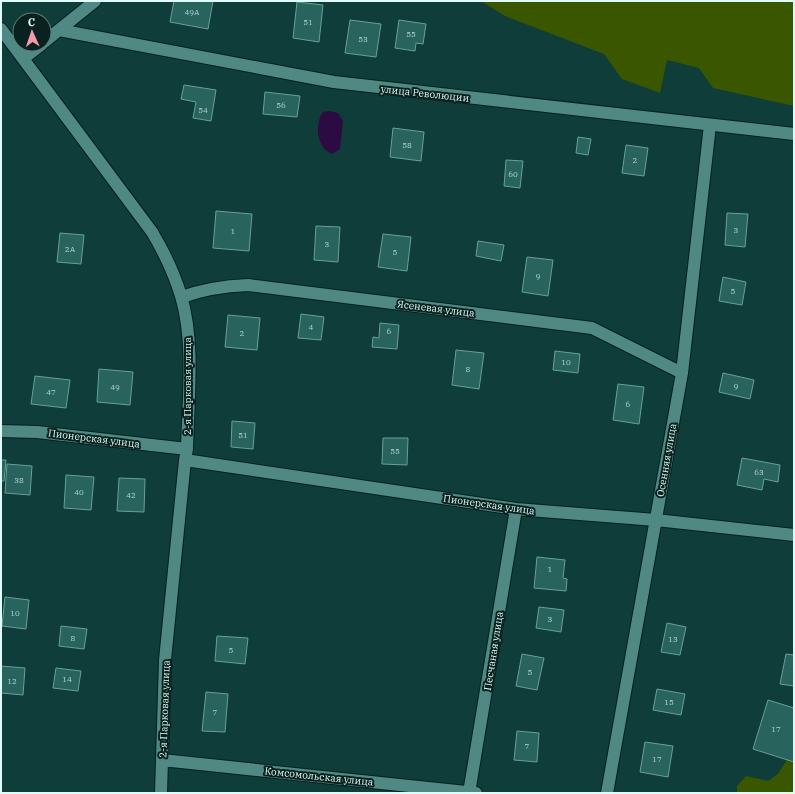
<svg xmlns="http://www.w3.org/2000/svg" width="795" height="794" font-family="'IBM Plex Serif',serif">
  <rect width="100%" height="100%" fill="#0f3d39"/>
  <path fill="#3a5700" d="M481,1H794V106L713,88L699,68L667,60L660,93L622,79L604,54L505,16Z
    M794,748V793H737V786L746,776L768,781L778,774Z"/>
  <path fill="#2b0b41" d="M329,111L338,113L343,121L340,149L332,154C317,148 314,125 323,112Z"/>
  <path fill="#29635e" stroke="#67a09b" d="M174,1H213L208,29L170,22Z
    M297,2L323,5L319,42L293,38Z
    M350,20L381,24L376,57L345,53Z
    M399,20L426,24L423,44L416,43L415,51L395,48Z
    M184,85L216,90L211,121L193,118L196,102L181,99Z
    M265,92L300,96L297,117L263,114Z
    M393,128L424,132L421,161L390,157Z
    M578,137L591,139L588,155L576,153Z
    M626,145L648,148L644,176L622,173Z
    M506,160L523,161L520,188L504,186Z
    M216,211L252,214L249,251L213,248Z
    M727,213L748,214L745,247L725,245Z
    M316,226L340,227L338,262L314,260Z
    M60,233L84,235L81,264L57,262Z
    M383,234L411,237L407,271L378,267Z
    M478,241L504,245L501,261L476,256Z
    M527,257L553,260L548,296L522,292Z
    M723,277L746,282L742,305L719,301Z
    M301,314L324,317L321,340L298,338Z
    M228,315L260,318L257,350L225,347Z
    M380,323L399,325L397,349L372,347L373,337L379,338Z
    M456,350L484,353L479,389L452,385Z
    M555,351L580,354L578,373L553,370Z
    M99,369L133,372L130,405L97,402Z
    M723,373L754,380L750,399L719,392Z
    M35,376L70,380L66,408L31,404Z
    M618,384L644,387L639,424L613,420Z
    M232,421L255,423L253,449L231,447Z
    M383,438H408L407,465L382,464Z
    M742,458L780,465L778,482L764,479L762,490L737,485Z
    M1,460H6L4,481H1Z
    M7,464L32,466L30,495L5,493Z
    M66,475L94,477L91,510L64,508Z
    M119,478L145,479L144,512L117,511Z
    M537,557L565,560L563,578L567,579L566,591L534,588Z
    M5,597L29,600L26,629L2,626Z
    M539,607L564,610L561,632L536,628Z
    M667,623L686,627L680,655L661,652Z
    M61,626L87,629L84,649L59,646Z
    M217,636L248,638L245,664L215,661Z
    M522,654L544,658L537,690L516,686Z
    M786,654L794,655V686L780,684Z
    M1,666L25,668L23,695L1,693Z
    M56,668L81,671L78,691L53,688Z
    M657,689L685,694L681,715L653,710Z
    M206,692L228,694L225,732L202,731Z
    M768,700L794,708V762L753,749Z
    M517,731L539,733L537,762L514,760Z
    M645,742L673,746L668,777L640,772Z"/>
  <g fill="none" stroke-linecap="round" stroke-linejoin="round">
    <defs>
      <path id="minor" d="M1,29L152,232C164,252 174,273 181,296C195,342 188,401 187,449L185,460L165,660L161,793
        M59,30L334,82L794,134
        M44,42L95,1
        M24,58L42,44
        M182,297C204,289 224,286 248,285L592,328L682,373
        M1,431L37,432L187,449
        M185,460L516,509L656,520L794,535
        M162,760L476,793
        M469,793L516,509
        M607,793L682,373L710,125"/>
    </defs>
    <use href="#minor" stroke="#03221f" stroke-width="14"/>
    <use href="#minor" stroke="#508983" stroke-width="12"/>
  </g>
  <g text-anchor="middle" stroke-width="4" stroke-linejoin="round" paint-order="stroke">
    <g font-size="8" fill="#b2d6d2">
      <text x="192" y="15">49А</text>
      <text x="308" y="25">51</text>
      <text x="411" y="37">55</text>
      <text x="363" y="42">53</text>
      <text x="281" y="108">56</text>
      <text x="203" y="113">54</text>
      <text x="407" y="148">58</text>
      <text x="635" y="163">2</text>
      <text x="513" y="177">60</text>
      <text x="736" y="233">3</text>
      <text x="233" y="234">1</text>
      <text x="327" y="247">3</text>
      <text x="70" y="252">2А</text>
      <text x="395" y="255">5</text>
      <text x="538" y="279">9</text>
      <text x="733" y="294">5</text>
      <text x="311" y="330">4</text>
      <text x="389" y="334">6</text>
      <text x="242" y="336">2</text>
      <text x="566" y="365">10</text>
      <text x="468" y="372">8</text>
      <text x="736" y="389">9</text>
      <text x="115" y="390">49</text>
      <text x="51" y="395">47</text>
      <text x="628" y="407">6</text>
      <text x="243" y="438">51</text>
      <text x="395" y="454">55</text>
      <text x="759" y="475">63</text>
      <text x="19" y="483">38</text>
      <text x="79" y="495">40</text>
      <text x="131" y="498">42</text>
      <text x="550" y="572">1</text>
      <text x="15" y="616">10</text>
      <text x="550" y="622">3</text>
      <text x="73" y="641">8</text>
      <text x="673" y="642">13</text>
      <text x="231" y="653">5</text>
      <text x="530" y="675">5</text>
      <text x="67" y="682">14</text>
      <text x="12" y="684">12</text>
      <text x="669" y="705">15</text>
      <text x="215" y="715">7</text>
      <text x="776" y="732">17</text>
      <text x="527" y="749">7</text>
      <text x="657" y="762">17</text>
    </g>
    <g font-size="10" fill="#dffcf9" stroke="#09211f">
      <text transform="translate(425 93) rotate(6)" y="4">улица Революции</text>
      <text transform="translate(436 308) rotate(7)" y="4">Ясеневая улица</text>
      <text transform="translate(187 386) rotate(-90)" y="4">2-я Парковая улица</text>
      <text transform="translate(94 438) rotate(7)" y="4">Пионерская улица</text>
      <text transform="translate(666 460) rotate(-80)" y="4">Осенняя улица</text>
      <text transform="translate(489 504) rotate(8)" y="4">Пионерская улица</text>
      <text transform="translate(493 651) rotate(-81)" y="4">Песчаная улица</text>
      <text transform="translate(164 709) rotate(-88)" y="4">2-я Парковая улица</text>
      <text transform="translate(319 776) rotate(6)" y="4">Комсомольская улица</text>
    </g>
  </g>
  <rect width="795" height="794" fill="none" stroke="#dffcf9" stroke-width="4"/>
  <g transform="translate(32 32) rotate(357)"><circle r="19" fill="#09211f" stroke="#5f7976"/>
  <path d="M0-3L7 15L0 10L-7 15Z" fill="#f39aaa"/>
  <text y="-6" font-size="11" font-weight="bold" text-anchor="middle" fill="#dffcf9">С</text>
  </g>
</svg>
